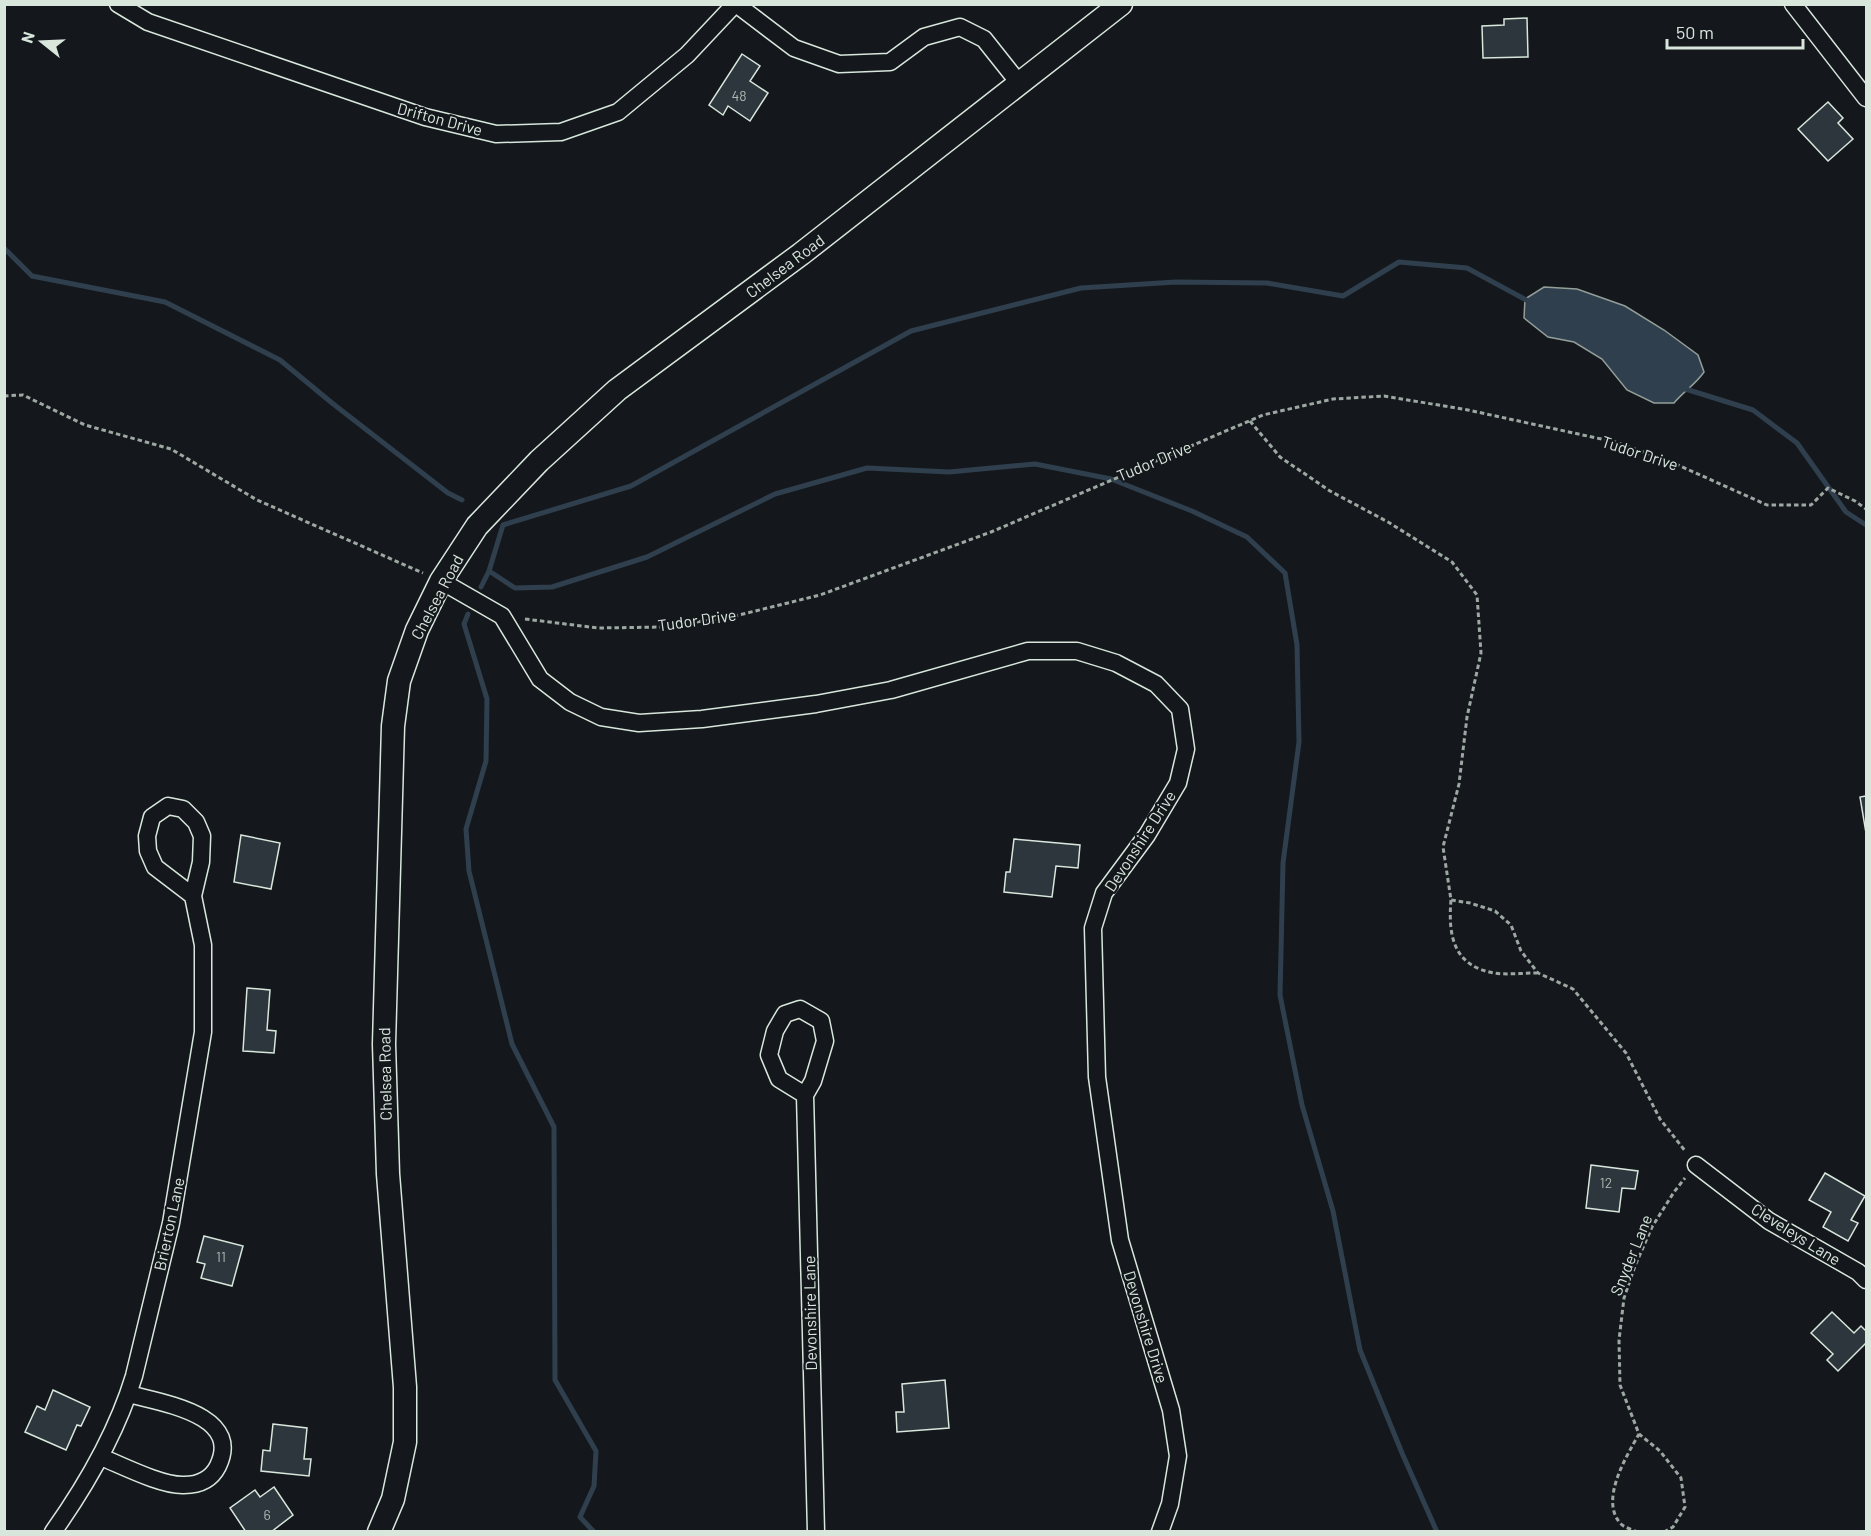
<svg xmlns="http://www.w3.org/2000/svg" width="1871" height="1536" font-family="Barlow,sans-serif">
  <rect width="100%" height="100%" fill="#14181c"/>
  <path fill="#2f3f4d" stroke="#939e99" stroke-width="1.5" d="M1544,287L1577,289L1625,306L1664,330L1698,355L1704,372C1696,384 1684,391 1674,403H1654L1627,390L1602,359L1574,342L1548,337L1524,318L1525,299Z"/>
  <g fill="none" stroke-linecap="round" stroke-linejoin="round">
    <path stroke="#2f3f4d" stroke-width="5" d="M4,248L32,276L165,302L280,360L332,403L448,493L462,500
      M1679,387L1753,410L1797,443L1846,512L1866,525
      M481,587L489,571
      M468,614L464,624L487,699L486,761L466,829L469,871L512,1044L554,1127L555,1380L596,1451L594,1486L580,1517L594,1532
      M1437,1532L1402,1453L1360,1350L1333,1211L1302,1105L1280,995L1283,863L1299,742L1297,645L1285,573L1247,537L1192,511L1111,479L1035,464L949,472L867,468L775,494L647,557L552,587L515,588L489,571L503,525L631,486L911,331L1081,288L1176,282L1267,283L1343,296L1399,262L1467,268L1530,302"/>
  </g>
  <path fill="#2c363c" stroke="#d8e6dc" stroke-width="1.5" d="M1527,18L1528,57L1483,58L1482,26L1504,25V19Z
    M742,54L760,66L750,81L768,93L750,121L728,106L723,115L709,105Z
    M1828,102L1843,118L1838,123L1853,139L1828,161L1798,129Z
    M1866,796V833L1860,797Z
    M241,835L280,843L271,889L234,882Z
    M1014,839L1080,845L1078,868L1056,866L1052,897L1004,892L1006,872H1010Z
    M247,988L270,990L267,1030L276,1031L274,1053L243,1051Z
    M1591,1165L1638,1171L1635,1189L1622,1188L1619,1212L1586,1208Z
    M1825,1173L1865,1196L1851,1220L1858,1223L1848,1241L1823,1227L1831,1212L1809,1200Z
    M204,1236L243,1246L232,1286L201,1278L205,1264L197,1262Z
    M1832,1312L1854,1333L1861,1326L1866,1331V1343L1838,1371L1827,1360L1833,1354L1811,1333Z
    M945,1380L949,1428L897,1432L896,1412H904L902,1384Z
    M53,1390L90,1407L81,1426L77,1425L66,1450L25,1432L37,1406L45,1410Z
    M273,1424L307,1428L304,1459H311L309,1476L261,1471L263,1450L270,1451Z
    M274,1487L293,1515L271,1532H246L230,1508L255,1490L260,1497Z"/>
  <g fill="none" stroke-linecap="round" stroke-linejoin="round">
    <defs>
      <path id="street" d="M118,4L148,22L425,117L496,134L561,132L618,112L687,55L735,4
        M736,4L794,48L839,64L890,62L924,37L960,27L984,39L1019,83
        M1793,4L1866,98
        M441,581L502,616L540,679L570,702L601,717L639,723L702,719L816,704L891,690L1028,651H1077L1116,663L1156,684L1180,709L1186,749L1178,783L1147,835L1104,893L1093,928L1097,1077L1120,1240L1171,1410L1178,1456L1170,1504L1160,1532
        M805,1095L779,1079L769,1055L775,1031L785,1014L800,1009L821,1021L825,1041L813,1081L805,1095L816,1532
        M1696,1165L1769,1221L1858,1272L1866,1280
        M101,1457C123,1466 162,1486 184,1485C199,1485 211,1480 218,1466C243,1414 161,1403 129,1394
        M53,1532C87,1484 117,1432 134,1376L171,1223L203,1032V945L193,896L201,862L202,836L196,822L183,809L168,806L152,817L147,836L148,851L155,867L193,896"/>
      <path id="secondary" d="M379,1532L393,1499L405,1442V1387L388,1174L384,1044L393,726L399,681L417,630L441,581L477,526L539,461L617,390L801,254L1121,4"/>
    </defs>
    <use href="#street" stroke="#d8e6dc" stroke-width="19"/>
    <use href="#secondary" stroke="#d8e6dc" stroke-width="25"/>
    <path stroke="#9da8a2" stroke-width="3" stroke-dasharray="4.5 3" stroke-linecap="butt" d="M4,396L23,395L85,425L171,449L257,500L423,573
      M1250,421L1280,457L1330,491L1388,522L1452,562L1477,595L1481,653L1467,717L1459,784L1443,847L1451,900L1470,903L1495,911L1511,925L1521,951L1538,973L1573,989L1626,1053L1660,1119L1686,1152
      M525,619L598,628L662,627L731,617L820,595L991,532L1263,415L1333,399L1384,396L1468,410L1615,442L1669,461L1767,505H1811L1828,488L1855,501L1866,509
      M1451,900C1448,935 1453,966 1494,973C1507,975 1523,973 1537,973
      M1638,1532C1633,1530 1625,1528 1621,1524C1599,1501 1626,1457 1639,1434
      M1664,1532L1673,1527L1685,1507L1681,1478L1660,1451L1639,1434L1620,1385L1619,1340L1624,1298L1635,1266L1652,1227L1674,1192L1685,1178"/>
    <use href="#street" stroke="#14181c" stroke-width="16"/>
    <use href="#secondary" stroke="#14181c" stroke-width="22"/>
  </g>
  <g text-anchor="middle" stroke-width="4.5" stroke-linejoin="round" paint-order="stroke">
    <g font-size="14" fill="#adbab4">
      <text x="739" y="101">48</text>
      <text x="1606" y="1188">12</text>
      <text x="221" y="1262">11</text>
      <text x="267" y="1520">6</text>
    </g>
    <g font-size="16" fill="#d8e6dc" stroke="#14181c">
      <text transform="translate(440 119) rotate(15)" y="6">Drifton Drive</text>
      <text transform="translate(785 266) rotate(-37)" y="6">Chelsea Road</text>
      <text transform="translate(1640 453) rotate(18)" y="6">Tudor Drive</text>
      <text transform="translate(1154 461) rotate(-23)" y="6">Tudor Drive</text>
      <text transform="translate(437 597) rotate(-62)" y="6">Chelsea Road</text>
      <text transform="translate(697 620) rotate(-8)" y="6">Tudor Drive</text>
      <text transform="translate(1140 841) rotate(-57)" y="6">Devonshire Drive</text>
      <text transform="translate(385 1074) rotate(-91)" y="6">Chelsea Road</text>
      <text transform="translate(169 1224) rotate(-78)" y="6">Brierton Lane</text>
      <text transform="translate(1796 1234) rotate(32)" y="6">Cleveleys Lane</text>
      <text transform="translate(1631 1255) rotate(-68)" y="6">Snyder Lane</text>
      <text transform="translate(810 1313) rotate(-91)" y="6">Devonshire Lane</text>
      <text transform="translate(1146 1327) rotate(73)" y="6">Devonshire Drive</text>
    </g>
  </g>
  <rect width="1871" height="1536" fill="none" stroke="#d8e6dc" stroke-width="12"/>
  <g transform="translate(42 42) rotate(288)" stroke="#14181c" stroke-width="4.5" paint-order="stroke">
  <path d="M0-4.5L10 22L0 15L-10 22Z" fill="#d8e6dc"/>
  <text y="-9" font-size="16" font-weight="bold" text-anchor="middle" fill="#d8e6dc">N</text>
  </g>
  <path d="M1667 39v9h136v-9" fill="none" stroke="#d8e6dc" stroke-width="3"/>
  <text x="1676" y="39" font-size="18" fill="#d8e6dc" stroke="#14181c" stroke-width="4.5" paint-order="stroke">50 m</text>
</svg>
